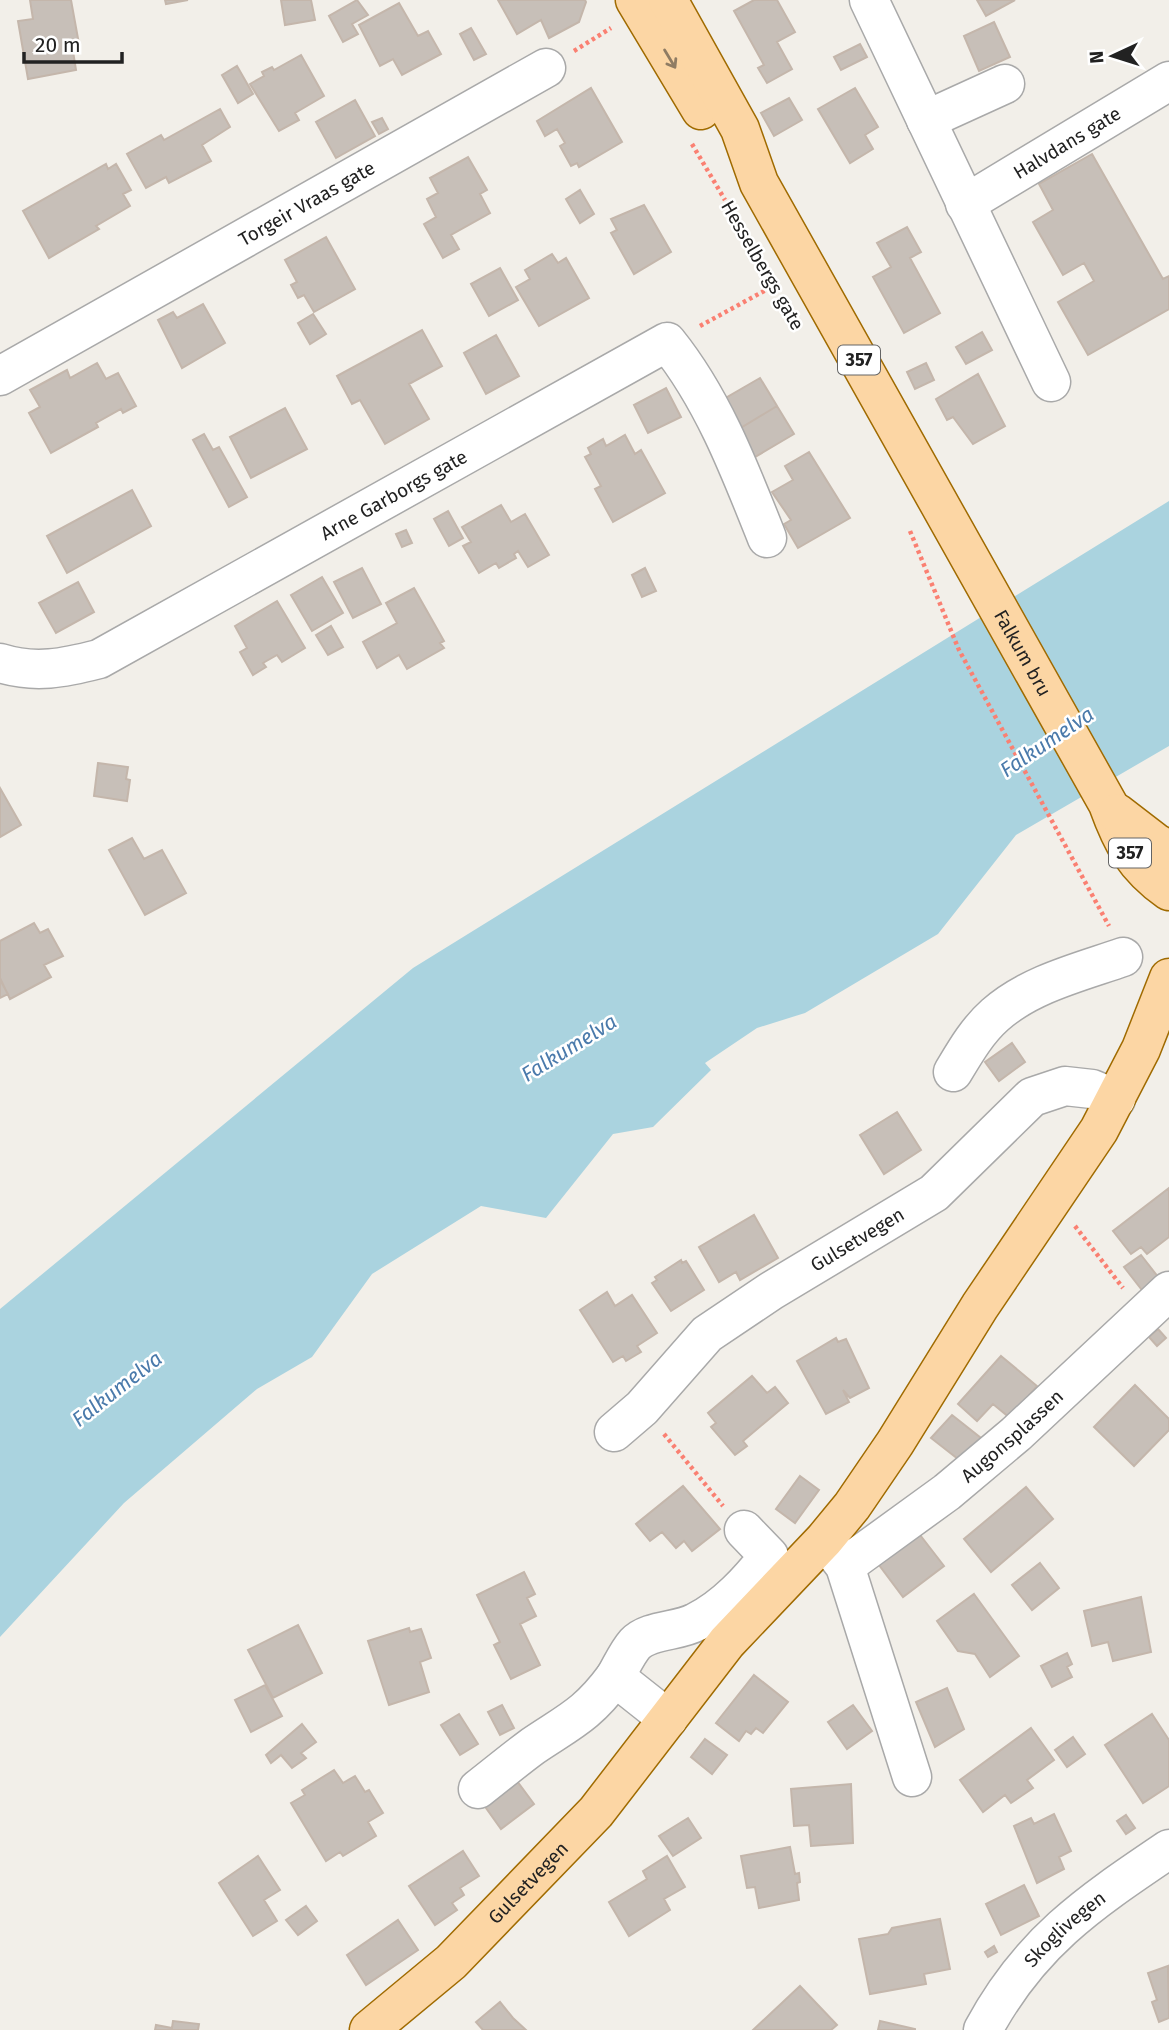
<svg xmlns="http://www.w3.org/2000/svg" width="1169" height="2030" font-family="'Fira Sans',sans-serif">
  <rect width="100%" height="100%" fill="#f2efe9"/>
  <path fill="#aad3df" d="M1169,501V746L1016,835L938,934L805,1013L757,1028L705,1063L711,1070L653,1127L613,1134L546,1218L481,1206L372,1274L312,1357L257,1389L124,1503L0,1637V1309L413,968Z"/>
  <path fill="#c7bfb8" stroke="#c4b6ab" stroke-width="2" d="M30,0H71L79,44L72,45L76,70L28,79L18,21L33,19Z
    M165,0H188L166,4Z
    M281,0H311L315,20L285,25Z
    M357,0L368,15L352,24L358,34L343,42L329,16Z
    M498,0H585L586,2L579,22L549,38L541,20L517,34Z
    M754,0H777L795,32L777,42L792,69L767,83L758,68L764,65L734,11Z
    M977,0H1015L986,16Z
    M399,3L418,36L428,31L441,54L402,75L393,59L380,66L359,25Z
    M994,22L1010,57L979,71L964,36Z
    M471,28L486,54L474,60L460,34Z
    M860,44L867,57L841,70L834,57Z
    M301,55L324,96L295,113L299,120L279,131L250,84L264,76L262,72L272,67L274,70Z
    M237,66L253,94L238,103L222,75Z
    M591,88L622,142L579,167L577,163L571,166L560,146L565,143L557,129L545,136L537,121Z
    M855,88L878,127L865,135L873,149L850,163L818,109Z
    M789,98L802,120L774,136L761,113Z
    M355,100L375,136L336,158L316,122Z
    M220,109L230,127L202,145L211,161L169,183L166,177L146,188L127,154L161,135L164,140Z
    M382,118L388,129L379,134L372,122Z
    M1092,154L1163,279L1169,276V309L1088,355L1058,302L1094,281L1084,263L1063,275L1033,222L1053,210L1039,184Z
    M468,157L487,190L480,194L490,213L451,235L459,249L443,258L424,224L436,217L427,199L438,193L430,178Z
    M106,164L108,169L116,164L131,190L123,194L130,206L96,226L99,229L49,258L23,211Z
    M580,190L594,214L580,223L566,199Z
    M644,205L671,252L634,274L611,233L617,230L611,219Z
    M907,227L921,252L910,258L940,313L904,333L873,277L891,267L877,243Z
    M326,237L355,289L314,312L304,295L298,298L291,285L297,282L285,260Z
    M552,254L558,263L566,258L589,298L539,326L516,287L530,279L525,270Z
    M500,268L518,300L489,316L471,284Z
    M203,304L225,343L182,368L158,320L173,312L177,318Z
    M313,314L326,334L310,344L298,323Z
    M422,330L442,366L409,384L429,419L385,444L360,400L352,404L337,376Z
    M982,332L992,350L966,364L956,347Z
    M496,335L519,376L486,394L464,353Z
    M97,363L106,379L118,373L136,406L123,413L121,409L96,423L98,427L51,453L29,413L40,407L30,390L67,370L70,378Z
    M926,363L934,380L915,389L907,372Z
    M978,374L1005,426L973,444L953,417L947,420L936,399Z
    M760,378L777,406L729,435L717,403Z
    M666,388L681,417L648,433L634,405Z
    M777,406L794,434L750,460L729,435Z
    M285,408L307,449L251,478L230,437Z
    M204,434L213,450L219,447L247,497L229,507L193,440Z
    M625,435L635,454L641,450L665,493L613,522L595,489L601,486L585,457L591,454L588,448L603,439L606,446Z
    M809,452L850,518L798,548L784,524L791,520L772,492L793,480L785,466Z
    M132,490L151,526L67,573L47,536Z
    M501,505L511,522L525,514L549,555L528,567L518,551L514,554L516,558L499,568L496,563L479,573L463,546L471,542L462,527Z
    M448,511L463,538L449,546L434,519Z
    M406,530L412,543L402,547L396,534Z
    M362,568L381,604L353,618L334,582Z
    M645,568L656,591L642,597L632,575Z
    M322,577L343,613L312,631L291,595Z
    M78,582L94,612L56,633L39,603Z
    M414,588L444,641L440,643L444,648L407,669L399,655L377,668L363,642L397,623L386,603Z
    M277,601L305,648L282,662L277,655L263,663L266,667L253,675L240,652L247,648L235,626Z
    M331,626L343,647L328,655L316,635Z
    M98,763L128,767L126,779L130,780L127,801L94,796Z
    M0,788L21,825L0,837Z
    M132,838L144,859L162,850L186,893L145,915L109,850Z
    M34,923L40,933L48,929L63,956L44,965L51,977L10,999L0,978V941Z
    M0,980L8,994L0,998Z
    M1012,1043L1025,1062L999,1081L985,1062Z
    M897,1112L921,1150L884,1174L860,1135Z
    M1169,1188V1237L1147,1254L1141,1247L1131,1254L1113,1231Z
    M754,1215L778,1258L740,1280L736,1272L719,1282L699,1247Z
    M1141,1255L1162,1282L1145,1294L1124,1267Z
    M681,1260L682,1263L686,1261L704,1290L671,1311L652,1283L657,1280L655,1277Z
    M607,1292L615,1306L632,1295L657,1333L637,1346L641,1352L626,1361L623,1356L613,1362L580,1310Z
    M1158,1329L1166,1338L1157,1346L1149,1337Z
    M836,1338L838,1342L846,1339L869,1388L850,1398L843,1390L849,1402L826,1414L797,1361Z
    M1001,1356L1037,1386L1010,1418L993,1404L977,1421L958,1404Z
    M752,1376L767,1393L775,1387L788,1403L743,1441L747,1446L735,1455L711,1427L716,1423L708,1413Z
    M1135,1385L1169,1419V1430L1134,1466L1094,1427Z
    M952,1415L986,1442L967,1466L931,1438Z
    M800,1476L819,1490L795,1523L776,1509Z
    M683,1486L720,1529L692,1551L684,1541L676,1548L662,1532L650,1541L636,1524Z
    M1026,1487L1053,1519L991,1572L964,1539Z
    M917,1531L944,1566L903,1597L876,1561Z
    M1040,1563L1059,1588L1032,1610L1012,1585Z
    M524,1572L535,1594L527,1598L536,1616L520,1624L540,1665L511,1679L494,1645L500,1642L477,1595Z
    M974,1594L1019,1656L990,1677L975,1654L958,1651L937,1621Z
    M1141,1597L1151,1652L1113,1661L1108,1642L1092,1646L1084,1611Z
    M298,1625L322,1673L273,1698L248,1650Z
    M409,1628L410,1632L421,1629L424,1637L431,1658L420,1662L429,1692L389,1705L368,1641Z
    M1067,1653L1072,1664L1067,1667L1072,1677L1052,1687L1041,1666Z
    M754,1675L788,1702L763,1733L756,1728L751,1734L746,1731L739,1741L716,1723Z
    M265,1685L282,1716L251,1732L235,1700Z
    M947,1688L964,1729L935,1747L916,1702Z
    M502,1705L514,1728L500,1735L488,1712Z
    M853,1705L872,1731L847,1749L828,1722Z
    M459,1714L478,1744L460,1755L441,1725Z
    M1152,1714L1169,1740V1786L1143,1803L1105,1745Z
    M302,1724L316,1742L301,1753L306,1758L292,1768L281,1755L271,1763L266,1755Z
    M1031,1728L1054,1760L1027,1780L1033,1788L1011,1803L1005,1795L983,1812L960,1780Z
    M1073,1737L1085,1754L1067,1767L1055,1750Z
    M705,1739L727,1755L712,1774L691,1757Z
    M334,1770L343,1783L355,1776L365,1792L369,1790L383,1813L368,1822L376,1836L343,1856L340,1852L326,1861L291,1803L305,1795L302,1790Z
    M514,1777L534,1804L501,1829L481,1801Z
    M851,1784L853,1843L811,1846L809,1825L794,1826L791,1789Z
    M1054,1814L1071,1851L1059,1857L1064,1869L1037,1883L1014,1826L1031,1818L1034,1824Z
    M1126,1815L1135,1828L1126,1834L1117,1821Z
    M688,1818L701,1838L673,1856L659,1836Z
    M790,1847L795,1874L799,1873L800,1882L797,1883L799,1900L759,1908L755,1887L747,1888L741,1856Z
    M463,1851L479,1876L460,1888L464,1895L452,1903L457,1910L435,1925L409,1886Z
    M258,1856L280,1890L264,1900L277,1921L253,1936L219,1883Z
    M667,1856L685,1887L664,1899L670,1910L629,1936L609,1902L647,1879L643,1871Z
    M1024,1885L1039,1916L1001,1935L986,1904Z
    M306,1906L317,1921L298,1935L286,1920Z
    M940,1919L950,1969L924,1974L926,1984L870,1994L859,1939L888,1934L892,1928Z
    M398,1920L418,1950L366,1985L347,1955Z
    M994,1946L997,1952L988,1957L985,1952Z
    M1168,1966L1169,2018L1159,2022L1152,2002L1157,2000L1148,1973Z
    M800,1986L837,2025L831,2030H753Z
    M500,2002L513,2018L526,2030H483L476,2022Z
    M173,2021L199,2024L198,2030H155L156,2025L172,2028Z
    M880,2021L915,2029V2030H878Z"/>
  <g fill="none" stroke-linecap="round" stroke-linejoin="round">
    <defs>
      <g id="minor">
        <path d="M869,0L1051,382"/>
        <path d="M926,120L1005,84"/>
        <path id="s1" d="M965,204L1169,81"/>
        <path id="s2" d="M0,376L546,68"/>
        <path id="s3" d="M0,663C35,674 64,668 99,659L667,342C713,399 740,470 767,538"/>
        <path d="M953,1072C965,1052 977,1031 995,1015C1030,984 1080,972 1123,957"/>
        <path id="s4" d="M614,1432L642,1408L707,1334L771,1291L934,1193L1032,1097L1065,1086L1092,1089L1116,1099"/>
        <path d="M828,1544L845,1566L912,1777"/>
        <path id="s5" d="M845,1566L947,1492L1016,1434L1169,1291"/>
        <path d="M615,1677C621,1667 627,1653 635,1644C649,1629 678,1632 696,1622C726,1607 749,1581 769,1556L744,1530"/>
        <path d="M478,1789C496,1775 514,1760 533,1746C570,1721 587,1715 615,1677L668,1719"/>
        <path id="s6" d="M983,2030C1030,1942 1089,1903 1169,1849"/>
      </g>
      <g id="major">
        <path d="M635,0L701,110"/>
        <path id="s7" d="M668,0L740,129L759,183L1108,804C1122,843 1135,867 1169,891"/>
        <path d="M1117,813L1156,843L1169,850"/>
        <path id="s8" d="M369,2030L451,1962L596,1812L727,1642L824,1540L852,1506L895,1443L980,1306L1099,1130L1141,1049L1169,978"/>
      </g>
    </defs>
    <use href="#minor" stroke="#a9a9a9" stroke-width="41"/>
    <use href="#major" stroke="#a06b00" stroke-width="41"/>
    <path stroke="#fa8072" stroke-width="4.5" stroke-dasharray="3.5 3.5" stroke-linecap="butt" d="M574,51L611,28
      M692,144L725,200
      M700,326L775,285
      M910,531L959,650L1109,926
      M1075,1226L1123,1288
      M664,1434L723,1506"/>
    <use href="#minor" stroke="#fff" stroke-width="38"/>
    <use href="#major" stroke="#fcd6a4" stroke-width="38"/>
  </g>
  <defs><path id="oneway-shaft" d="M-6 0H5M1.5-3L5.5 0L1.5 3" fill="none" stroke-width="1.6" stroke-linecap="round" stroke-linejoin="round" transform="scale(1.75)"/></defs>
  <use stroke="#8f7c63" href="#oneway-shaft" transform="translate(670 59) rotate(59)"/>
  <g text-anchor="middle" stroke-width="5" stroke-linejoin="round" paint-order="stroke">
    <g fill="#fff" stroke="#646464" stroke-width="2">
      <rect x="838" y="345.5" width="42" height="29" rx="5"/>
      <rect x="1109" y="838.5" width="42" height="29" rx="5"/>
    </g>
    <g font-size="18" font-weight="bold" fill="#222">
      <text x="859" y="366">357</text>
      <text x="1130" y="859">357</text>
    </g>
    <g font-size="19" fill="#222" stroke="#fff">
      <text dy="7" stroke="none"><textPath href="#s1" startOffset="119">Halvdans gate</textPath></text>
      <text dy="7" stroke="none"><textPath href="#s2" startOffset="352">Torgeir Vraas gate</textPath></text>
      <text transform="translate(763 265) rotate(60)" y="7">Hesselbergs gate</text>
      <text dy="7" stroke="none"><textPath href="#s3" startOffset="438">Arne Garborgs gate</textPath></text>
      <text dy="7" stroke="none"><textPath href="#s7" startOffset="744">Falkum bru</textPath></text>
      <text dy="7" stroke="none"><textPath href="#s4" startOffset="313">Gulsetvegen</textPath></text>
      <text dy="7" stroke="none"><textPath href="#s5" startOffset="212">Augonsplassen</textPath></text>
      <text dy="7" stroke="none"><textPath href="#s8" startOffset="217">Gulsetvegen</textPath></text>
      <text dy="7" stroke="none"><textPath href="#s6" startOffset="131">Skoglivegen</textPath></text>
    </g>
    <g font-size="21" font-style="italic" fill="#4a7aab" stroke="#fff">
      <text transform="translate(1047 742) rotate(-34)" y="7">Falkumelva</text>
      <text transform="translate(569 1048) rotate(-32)" y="7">Falkumelva</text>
      <text transform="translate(117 1389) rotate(-38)" y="7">Falkumelva</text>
    </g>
  </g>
  <g transform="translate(1113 56) rotate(266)" stroke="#ffffff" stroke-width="5" paint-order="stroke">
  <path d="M0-5L12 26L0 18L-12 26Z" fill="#222222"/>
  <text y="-10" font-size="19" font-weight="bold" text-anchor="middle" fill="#222222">N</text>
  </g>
  <path d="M24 52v10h98v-10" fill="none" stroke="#222222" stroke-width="3.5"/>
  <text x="35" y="52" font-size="21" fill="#222222" stroke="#ffffff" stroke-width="5" paint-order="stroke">20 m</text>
</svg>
